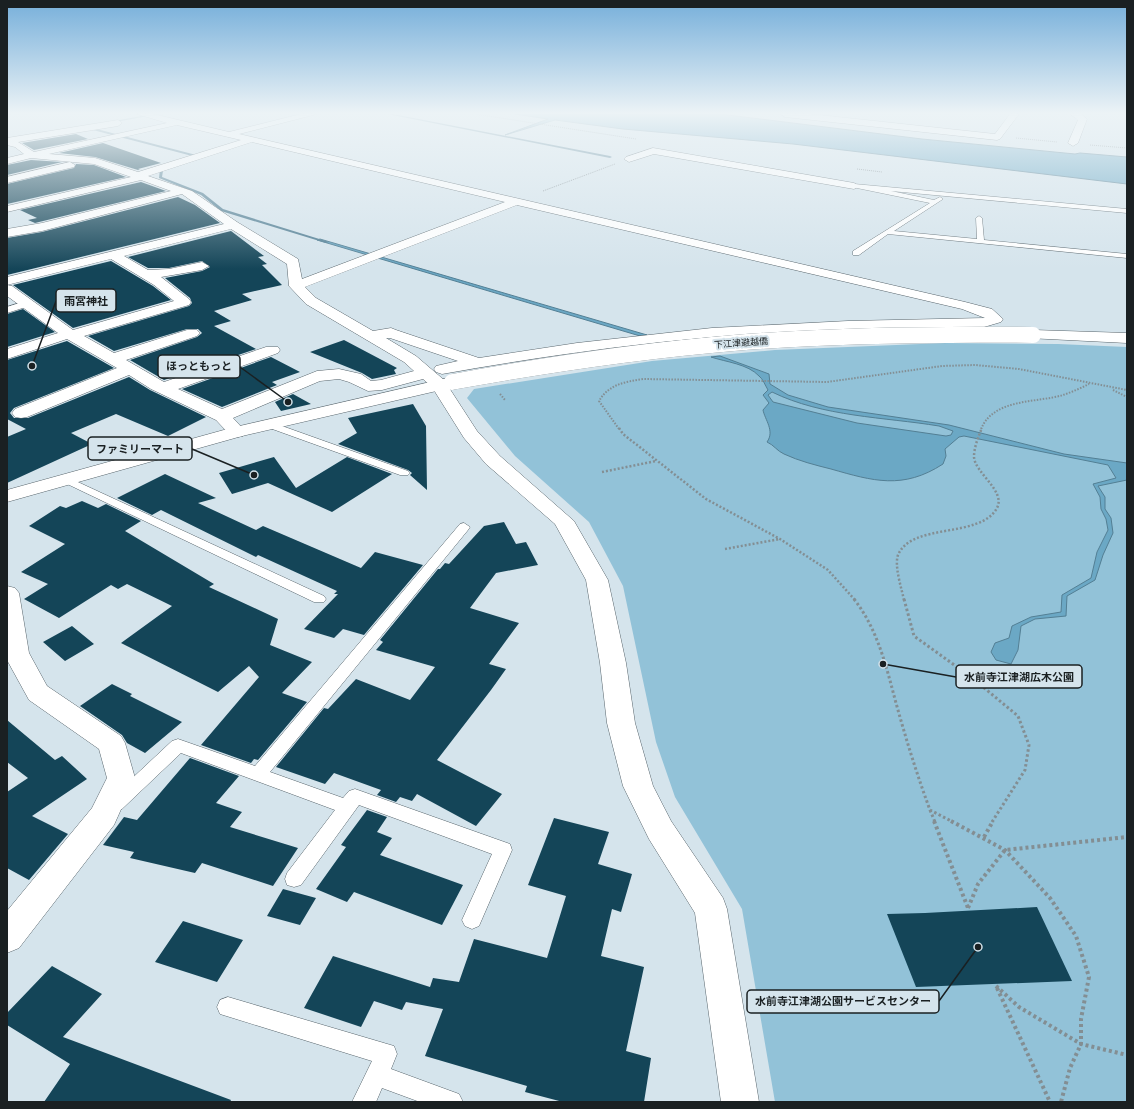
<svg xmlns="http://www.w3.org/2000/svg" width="1134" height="1109" font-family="'Source Sans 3','Noto Sans JP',sans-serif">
  <rect width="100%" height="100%" fill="#d5e4ec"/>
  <path fill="#92c2d8" d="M945,343L1058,344L1127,347V1102H775L742,909L675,797L656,742L623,586L589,522L515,456L467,398L474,389L652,361L775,350Z"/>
  <path fill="#6ba8c5" stroke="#537f94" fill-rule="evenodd" d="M515,114H720L922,139L1075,154L1080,153L1127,157V184L793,144L623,129L555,120L505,135L548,119Z
    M320,239L647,335L640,336L317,240Z
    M720,356L769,374L770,384L788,395L828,407L949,425L1064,454L1127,463V480L1098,486L1105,497V509L1111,518L1113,533L1103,555L1095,580L1067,596L1066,616L1035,619L1021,626L1018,650L1011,664L996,660L991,652L995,643L1009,638L1012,626L1031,617L1061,612L1062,595L1091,578L1097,552L1108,530L1106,519L1101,509L1100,497L1093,484L1116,478L1108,465L964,436L959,437L945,449L946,456L943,464C903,490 873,481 831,469C815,465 799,461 784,454C777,451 774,445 767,442C775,431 765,420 763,410L769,403L763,395L768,390C765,385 763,379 759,376C748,364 726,362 711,357ZM772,392C823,417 884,417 939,426L953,431L951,435L946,436L857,423L773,402L768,395Z"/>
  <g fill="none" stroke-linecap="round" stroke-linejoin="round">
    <path fill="#537f94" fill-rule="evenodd" d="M152,114H159L110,123L109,122Z
      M393,114L610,156L612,157L610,158L387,114Z
      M93,128L200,156L201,157L196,159V157L93,130Z
      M168,167L169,169L163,171L162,177L203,193L223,209L329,242L326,243L221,211L201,195L159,178L160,169Z"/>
  </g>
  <path fill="#144558" d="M76,134L88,139L34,150L22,143Z
    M103,143L161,163L138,169L140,170H138L95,157L59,153Z
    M31,160L62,162L7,175V165Z
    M76,164L94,165L126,177L7,204V184L74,168Z
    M141,182L166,191L35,223L28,220L37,218L20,210Z
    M178,197L195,205L220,223L7,275V238L42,232Z
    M231,231L264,256L258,257L267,264L262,265L282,285L242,294L252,300L214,311L231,321L214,326L256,349L164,380L130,360L197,337L202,333L198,329H187L114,351L88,336L189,306L192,303L190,298L165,278L202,271L210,267L202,261L169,268H148L128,257Z
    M111,261L153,286L171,300L73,328L13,285Z
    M23,309L55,332L7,347V314Z
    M344,340L397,368L394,370L396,374L372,379L362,373L310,352Z
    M67,341L114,368L14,408L10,413L14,418H28L129,377L150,390L206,417L168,436L116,414L71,433L92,444L7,483V437L26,429L7,419V360Z
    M271,357L300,372L272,382L277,385L222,407L182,389Z
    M293,394L311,404L281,411L275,402Z
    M413,404L426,426L427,490L410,475L412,473L408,470L338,444L357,433L348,418Z
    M274,457L296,488L347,457L392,474L332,512L268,483L232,494L219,473Z
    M165,474L216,498L198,503L256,530L263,526L361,568L375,552L423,565L364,635L343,629L334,638L304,629L338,594H334L337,591L258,555L256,557L161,510L152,515L117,498Z
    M82,501L98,508L106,504L141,521L125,531L214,584L209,587L278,619L270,645L312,662L282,693L307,702L258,760L254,759L251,763L201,745L259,677L249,666L218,692L121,643L172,606L127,584L118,589L111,585L59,618L24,599L48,584L21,572L65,544L29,526L60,506L66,508Z
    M504,522L516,544L526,542L538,565L496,573L470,608L519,623L489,664L506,669L491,690L437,760L502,794L476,826L417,794L412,801L400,797L396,802L377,795L381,790L334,773L325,784L276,767L324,708L328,709L356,679L410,700L435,667L376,650L383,642L380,640L438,569H440L445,563L449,564L484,526Z
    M72,626L94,644L65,661L43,642Z
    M112,684L132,694L130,696L182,722L145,753L127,743L122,735L80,706Z
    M7,720L55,760L62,756L87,779L32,816L68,834L29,880L7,868V792L28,778L7,762Z
    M190,758L239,776L216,803L242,812L230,827L298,848L273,886L202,863L195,873L130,858L134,852L103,845L124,817L137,820Z
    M367,810L387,817L377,832L392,838L380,855L463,885L442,925L354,892L347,902L316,889L346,847L341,845Z
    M554,818L609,832L598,864L632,874L621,912L612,909L601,956L644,967L626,1051L651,1058L644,1102H563L525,1092L527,1086L425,1056L443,1009L406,1002L402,1010L374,1001L361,1027L304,1008L333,956L430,987L433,978L459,982L474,939L547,958L566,896L528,885Z
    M283,889L316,898L300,925L267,916Z
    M1037,907L1072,981L916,987L887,914L925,913Z
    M183,921L243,940L217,982L155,962Z
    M52,966L102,994L63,1037L231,1100L230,1102H44L70,1064L7,1025V1013Z"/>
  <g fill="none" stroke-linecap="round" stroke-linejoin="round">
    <defs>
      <path id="lane" d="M854,184L1127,209V213L891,191L934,200L940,197L943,199L894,231L977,239L976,218L979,216L982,218L984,240L1127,254V258L888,234L859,255H853V251L930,203L852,187V185Z
        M26,301L30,304L29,306L7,313V307Z
        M268,421L408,471L410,473L408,475H400L264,426L263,424L264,422Z
        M67,477L324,596L326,599L324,602H314L63,482L61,480Z
        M464,523L470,527L468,530L270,772L343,798L349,791L355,789L510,844L512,850L479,926L472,929L465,926L462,920L492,854L359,805L301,885L294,887L287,885L285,879L287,873L335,810L181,753L122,809L116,811L110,809L107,804L110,799L172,741L178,739L255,766L460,524Z
        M228,997L394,1046L397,1054L391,1069L459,1094L463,1102H420L382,1088L376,1102H352L372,1061L220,1014L217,1007L220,1000Z"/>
      <path id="street" d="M137,114H153L229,132L301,114H317L239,134L965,302L992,309L1003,319L1001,322L984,327C893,328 802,330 712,337C621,345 532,358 442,374L436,372L434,369L436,366L458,361L390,338H386L416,356L444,380L477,431L500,456L574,521L608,580L626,663L635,723L653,786L671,821L723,898L727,909L759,1102H721L695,913L649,839L623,786L607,723L600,663L586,580L555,524L486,464L464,438L432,387L423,379L382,390L368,391L349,382L339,379L320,381L233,418L246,432L243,436L237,437L231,436L216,420L151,389L129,375L27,417L21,418L15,417L12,413L15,409L117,368L67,339L7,359V349L58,333L7,296V277L224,224L182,194L42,231L7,237V229L42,223L171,191L141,180L7,212V206L131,177L94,164L31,158L7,164V158L24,154L15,147L7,145V138L118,120L122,123L118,126L18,142L34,152L167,123ZM177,125L241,140L138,172L95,158L49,154ZM252,142L505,202L302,279L298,259L237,222L192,191L148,176ZM517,205L962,309L985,318L848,321L712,328L577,343L479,358L396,330L391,328L373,331L316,298L305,287ZM231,229L287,264L289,286L306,304L404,362L414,371L381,380L371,381L361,374L339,369L317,371L222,409L178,389L278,353L280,350L278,347H266L164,382L126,360L197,336L200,333L197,330H187L114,353L84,336L189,305L191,302L189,299L161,277L202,270L209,266L202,262L169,269L148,270L124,256ZM111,259L154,285L174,301L73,330L12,286L7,285Z
        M781,114H810L995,134L1010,114H1019L1000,139L997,140L785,117Z
        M1070,114H1081L1087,119L1078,143L1073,146L1068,143L1078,120Z
        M653,148L854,183L859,186L854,189L654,154L629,162L624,159L626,157Z
        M70,162L75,165L74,167L7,183V177Z
        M7,586L15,588L19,593L29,653L47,686L121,736L125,743L135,778L114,825L19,948L7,953V911L92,808L107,778L99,749L29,700L7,660Z"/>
      <path id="secondary" d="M1033,330L1127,333V343L1028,338L1025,335L1028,332Z
        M452,377L458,378L460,382L458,386L242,436L7,502V490L231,428Z"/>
    </defs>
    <use href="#lane" stroke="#59666d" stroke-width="1"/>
    <use href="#street" stroke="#59666d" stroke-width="1"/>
    <use href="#secondary" stroke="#59666d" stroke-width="1"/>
    <path stroke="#838e93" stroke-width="1" stroke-dasharray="1 1" stroke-linecap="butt" d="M475,114L636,139
      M1016,138L1057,142
      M1090,145L1127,148
      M857,169L882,172
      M543,191L615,164"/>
    <path stroke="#838e93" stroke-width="2" stroke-dasharray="1.5 1.5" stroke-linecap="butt" d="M1113,390L1127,397
      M500,394L505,400
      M619,429L599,401C609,384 625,382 643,379L827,382L942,366L975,365L1019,369L1127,390
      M981,429C994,398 1037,403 1063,395C1072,392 1081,388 1089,384"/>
    <path stroke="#838e93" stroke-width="2.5" stroke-dasharray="2 2" stroke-linecap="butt" d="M619,428L623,434L706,499L780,539L828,570L855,600
      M602,472L656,461
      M725,549L780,539
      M904,600C902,590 894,566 898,555C912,522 980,539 997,508C1006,491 975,473 974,457C974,448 978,437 982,428"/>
    <path stroke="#838e93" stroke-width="3" stroke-dasharray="2.5 2.5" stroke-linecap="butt" d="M854,599C878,630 886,666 896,703C906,739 917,775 930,810L953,822
      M904,599L914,636L971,677L1018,716L1029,745L1025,770L992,822
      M930,810L935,822"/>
    <path stroke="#838e93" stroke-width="4" stroke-dasharray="3 3" stroke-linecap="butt" d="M934,821L968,908
      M951,821L1005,850L1050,898L1076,936L1089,977L1081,1019V1044L1070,1068L1061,1102
      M984,837L993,821
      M968,908L978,884L1005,850L1127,837
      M996,986L1019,1007L1081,1044L1127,1055
      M997,988L1050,1102"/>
    <use href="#lane" fill="#fff" fill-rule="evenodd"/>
    <use href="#street" fill="#fff" fill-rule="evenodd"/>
    <use href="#secondary" fill="#fff" fill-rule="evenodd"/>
    <defs>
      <path id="secondary-bridge" d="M452,382C545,365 639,351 734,343C833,335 933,334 1033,335"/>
    </defs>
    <use href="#secondary-bridge" stroke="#59666d" stroke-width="16" stroke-linecap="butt"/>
    <use href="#secondary-bridge" stroke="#fff" stroke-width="16"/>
  </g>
  <linearGradient id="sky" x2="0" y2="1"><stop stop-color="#76afda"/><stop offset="0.42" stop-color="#ecf3f6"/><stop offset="1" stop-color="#ecf3f6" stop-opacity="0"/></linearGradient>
  <rect width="1134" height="269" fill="url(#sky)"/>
  <g text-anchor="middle" stroke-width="4" stroke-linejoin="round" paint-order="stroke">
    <g font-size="9" fill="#1a2022" stroke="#d5e4ec">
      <text transform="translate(741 343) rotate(-4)" y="3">下江津避越僑</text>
    </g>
  </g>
  <path fill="none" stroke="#1a2022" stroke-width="1.5" d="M32 366L56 301M288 402L240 367M254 475L192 449M883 664L956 677M978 947L939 1001"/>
  <g fill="#1a2022" stroke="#d5e4ec" stroke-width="1.5">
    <circle cx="32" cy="366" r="4"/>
    <circle cx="288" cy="402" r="4"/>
    <circle cx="254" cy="475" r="4"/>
    <circle cx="883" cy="664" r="4"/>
    <circle cx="978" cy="947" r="4"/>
  </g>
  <g fill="#d5e4ec" stroke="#1a2022" stroke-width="1.5">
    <rect x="56" y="289" width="60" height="23" rx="4"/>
    <rect x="158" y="355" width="82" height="23" rx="4"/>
    <rect x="88" y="437" width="104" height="23" rx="4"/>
    <rect x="956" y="665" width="126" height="23" rx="4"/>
    <rect x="747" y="990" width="192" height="23" rx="4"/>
  </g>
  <g font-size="11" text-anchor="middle" font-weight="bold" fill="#1a2022">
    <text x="86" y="305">雨宮神社</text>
    <text x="199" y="370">ほっともっと</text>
    <text x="140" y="453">ファミリーマート</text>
    <text x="1019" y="681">水前寺江津湖広木公園</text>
    <text x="843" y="1005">水前寺江津湖公園サービスセンター</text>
  </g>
  <rect width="1134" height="1109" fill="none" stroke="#1a2022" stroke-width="16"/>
</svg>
